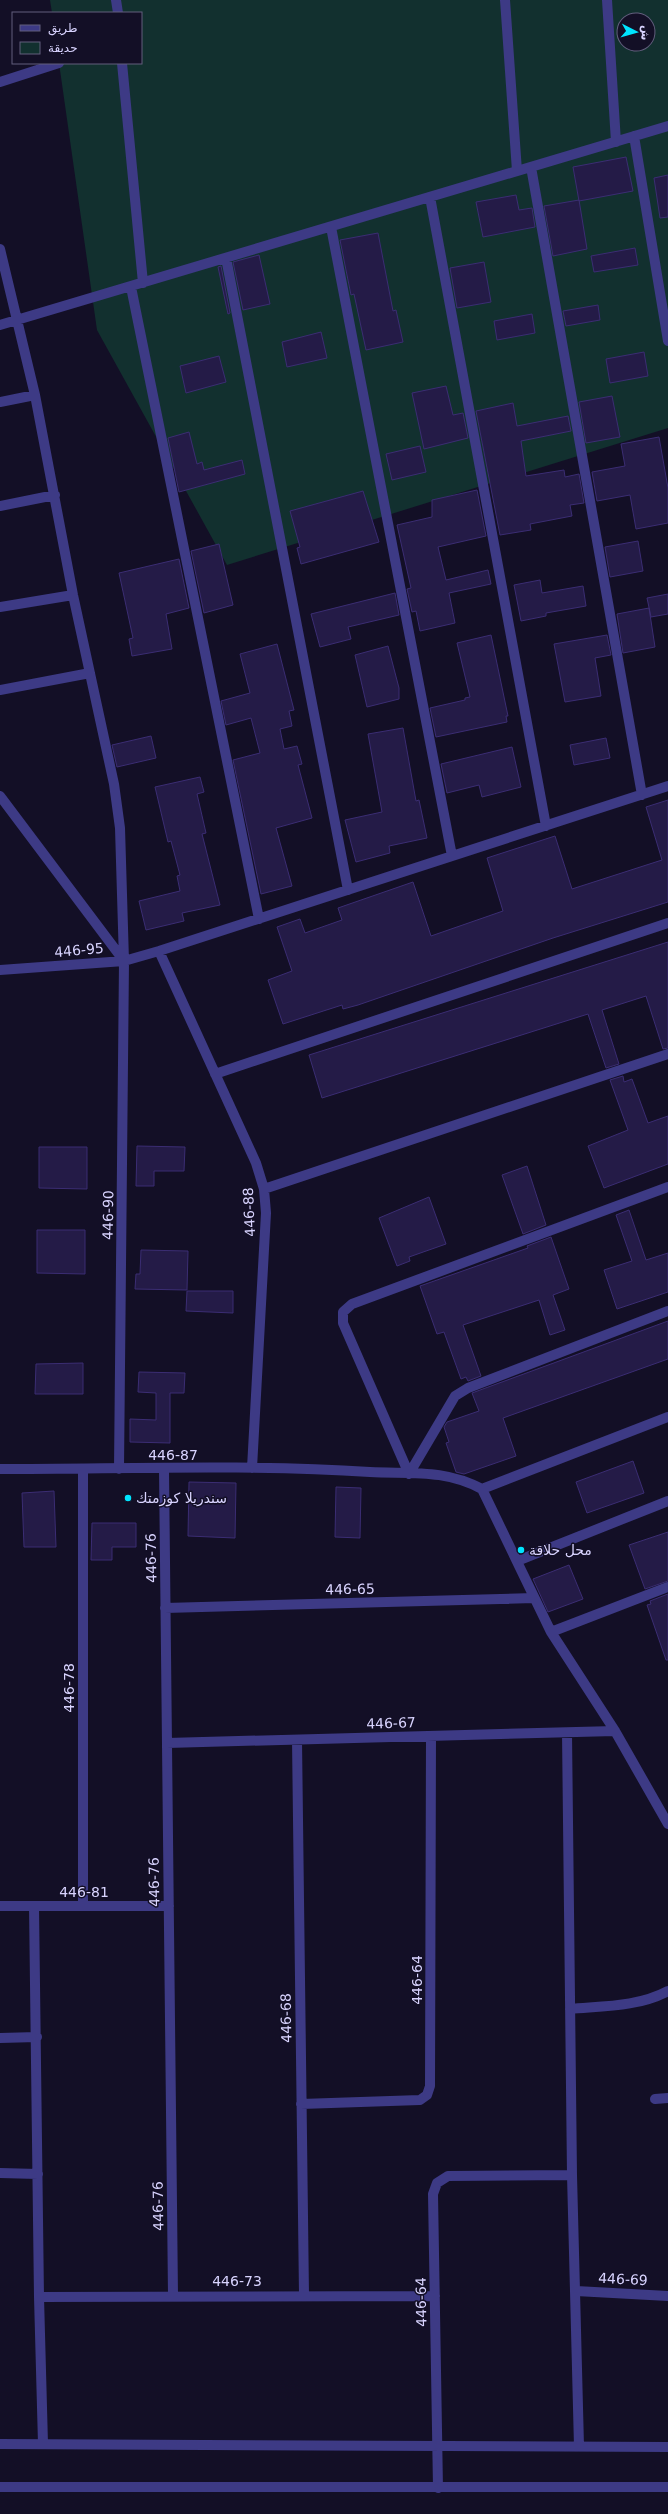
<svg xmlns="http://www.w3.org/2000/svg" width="668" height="2514" font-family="'DejaVu Sans',Cairo,sans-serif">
  <rect width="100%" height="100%" fill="#130f26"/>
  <path fill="#12302f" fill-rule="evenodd" d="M50,0H668V428L227,565L97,330L59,63H141V13H52ZM624,20H648V44H624Z"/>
  <path fill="#241b47" stroke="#3b2d73" d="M626,157L633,191L579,201L573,167Z
    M668,175V217L660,218L654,178Z
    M516,195L519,210L532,208L535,227L483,237L476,202Z
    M579,200L587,249L553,256L544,206Z
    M378,233L393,311L396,310L403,342L366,350L354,294L351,295L340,240Z
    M635,248L638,265L594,272L591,256Z
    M259,255L270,304L243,310L233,262Z
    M484,262L491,302L457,308L450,268Z
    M221,266L230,313L228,314L218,267Z
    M598,305L600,320L566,326L563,311Z
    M532,314L535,333L497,340L494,321Z
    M321,332L327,358L287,367L282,342Z
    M644,352L648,376L610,383L606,359Z
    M219,356L226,382L186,393L180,366Z
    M446,386L453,415L463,413L468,438L424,449L412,393Z
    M612,396L620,437L586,443L579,402Z
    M513,403L517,426L568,416L571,431L521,441L526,476L564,470L565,477L579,474L584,503L570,505L572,516L530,524L531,530L500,535L476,411Z
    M189,432L197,464L202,462L204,470L242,460L245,474L179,492L168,438Z
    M659,437L668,488V523L636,529L630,495L597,501L592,472L625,466L621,444Z
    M420,446L426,472L392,480L386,454Z
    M477,490L486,536L438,547L446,580L488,570L491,584L449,593L455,623L420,631L416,611L412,612L407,589L411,588L397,525L432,517V500Z
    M363,491L379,542L301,564L297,548L300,547L290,511Z
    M638,541L643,571L610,577L605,547Z
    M219,544L233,605L204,613L191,551Z
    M179,559L189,608L166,614L172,649L132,656L129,639L133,638L119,573Z
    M540,580L542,593L583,586L586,606L546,613V616L521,621L514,585Z
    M395,593L399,615L348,627L351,639L320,647L311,614Z
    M668,594V614L651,617L647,598Z
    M649,608L655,647L623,653L617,614Z
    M491,635L508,716H506L507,722L436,737L430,708L465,700V698L470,697L457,643Z
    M607,635L611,655L595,658L601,696L565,702L554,644Z
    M277,644L294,710L289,711L292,726L280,729L284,749L297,746L302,764L298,765L312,818L276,828L292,886L261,894L233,760L260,753L251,718L226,725L221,701L250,693L240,654Z
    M388,646L399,688V699L367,707L355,655Z
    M403,728L416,801L419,800L427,838L389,846L390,853L356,862L345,820L382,812L368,734Z
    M151,736L156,758L117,767L112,745Z
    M606,738L610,758L574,765L570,745Z
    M512,747L521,787L482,797L479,785L447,793L441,764Z
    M200,777L204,792L197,794L206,833L202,834L220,905L182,913L184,921L146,930L139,901L180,891L177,876L180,875L171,841L168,842L155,787Z
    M668,800V902L553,938L358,1005L343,1009L342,1005L283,1024L268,980L292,971L277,927L300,919L305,933L342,920L338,908L413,882L431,936L503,911L487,858L555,836L572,889L662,860L646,807Z
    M668,942V1048L663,1049L646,996L602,1010L619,1064L606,1068L588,1014L322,1098L309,1055Z
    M623,1076L624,1082L632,1079L648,1123L668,1116V1164L604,1188L588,1146L628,1130L610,1080Z
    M137,1146L185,1147L184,1171H154V1186H136Z
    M39,1147H87V1189L39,1188Z
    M527,1166L546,1225L523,1234L502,1175Z
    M429,1197L446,1244L409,1257L410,1261L397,1266L379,1218Z
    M629,1210L646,1260L668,1253V1292L617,1309L604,1270L632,1261L616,1215Z
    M37,1230H85V1274L37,1273Z
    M551,1237L569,1289L553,1295L565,1330L550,1335L539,1300L463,1325L481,1376L468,1381L466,1377L461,1379L444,1332L437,1334L420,1286L528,1248L527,1246Z
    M141,1250L188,1251L187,1290L135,1289L136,1274H140Z
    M187,1291H233V1313L186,1311Z
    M668,1321V1359L503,1418L516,1456L464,1474L456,1472L446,1443L449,1442L444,1427L447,1422L479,1411L472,1393Z
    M83,1363V1394H35L36,1364Z
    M139,1372L185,1373L184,1393H170V1443L130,1442V1419L156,1420V1393L138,1392Z
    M633,1461L644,1493L587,1513L576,1482Z
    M189,1482L236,1483L235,1538L188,1536Z
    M336,1487L361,1488L360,1538L335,1537Z
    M54,1491L56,1547H24L22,1493Z
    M92,1523H136V1547H112V1560H91Z
    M668,1532V1581L645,1589L629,1545Z
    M569,1565L583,1599L548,1612L533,1579Z
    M668,1594V1660H666L647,1605L651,1604L650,1601Z"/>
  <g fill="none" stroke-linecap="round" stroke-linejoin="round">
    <path stroke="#3d3a85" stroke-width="10" d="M116,0L118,13
      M505,0L517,171
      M607,0L616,142
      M122,63L143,283
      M0,82L59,63
      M634,136L668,341
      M531,167L642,795
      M430,197L546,826
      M331,227L452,856
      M0,249L35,395L73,595L114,784L120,828L124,961L119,1469
      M226,258L348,890
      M131,287L259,919
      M0,325L668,126
      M0,402L35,395
      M0,506L55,495
      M0,607L73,595
      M0,690L90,673
      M0,796L124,961
      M159,951L256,1163L264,1189L266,1213L252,1468
      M0,970L124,961L159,951L668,786
      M215,1074L668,923
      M264,1189L668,1054
      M0,1469C123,1469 247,1464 370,1472C411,1474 445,1469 482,1489L551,1632L615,1731L668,1824
      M83,1469V1906
      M164,1469L173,2296
      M409,1474L343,1323V1312L352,1304L668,1187
      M409,1474L455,1396L468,1388L668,1311
      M482,1489L668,1417
      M517,1561L668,1501
      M165,1608L534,1598
      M551,1632L668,1587
      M567,1733L572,2175L579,2446
      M297,1740L304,2295
      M167,1743L615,1731
      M0,1906H169
      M34,1906L39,2297L43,2444
      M570,2009C603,2006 638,2007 668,1991
      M0,2038L37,2037
      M655,2099L668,2098
      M301,2104L420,2100L427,2095L430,2086L431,1736
      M0,2173L38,2174
      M576,2291L668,2296
      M39,2297L435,2296
      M0,2444L668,2447
      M0,2487H668
      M438,2488L433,2194L437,2183L448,2176L572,2175"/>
  </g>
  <g fill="#00e5ff" stroke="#130f26" stroke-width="1.5">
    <circle cx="128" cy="1498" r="4"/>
    <circle cx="521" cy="1550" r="4"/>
  </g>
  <g text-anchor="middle" stroke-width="3" stroke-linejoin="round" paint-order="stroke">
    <g font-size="14" fill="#d9d4ff" stroke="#130f26">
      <text transform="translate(79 950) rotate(-5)" y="5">446-95</text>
      <text transform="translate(249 1212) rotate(-93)" y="5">446-88</text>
      <text transform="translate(108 1215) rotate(-89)" y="5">446-90</text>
      <text x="173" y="1460">446-87</text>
      <text transform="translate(151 1558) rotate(-91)" y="5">446-76</text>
      <text transform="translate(350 1589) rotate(-1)" y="5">446-65</text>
      <text transform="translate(69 1688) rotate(-90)" y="5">446-78</text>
      <text transform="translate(391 1723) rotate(-2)" y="5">446-67</text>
      <text transform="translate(154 1882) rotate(-91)" y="5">446-76</text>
      <text x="84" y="1897">446-81</text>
      <text transform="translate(417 1980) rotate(-90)" y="5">446-64</text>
      <text transform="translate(286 2018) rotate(-91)" y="5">446-68</text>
      <text transform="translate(158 2206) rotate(-91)" y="5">446-76</text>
      <text transform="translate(623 2279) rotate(3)" y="5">446-69</text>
      <text x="237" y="2286">446-73</text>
      <text transform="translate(421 2302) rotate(-91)" y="5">446-64</text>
    </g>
    <g font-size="14" fill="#d9d4ff" stroke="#130f26" text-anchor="start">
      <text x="136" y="1503">سندريلا كوزمتك</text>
      <text x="529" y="1555">محل حلاقة</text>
    </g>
  </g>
  <rect x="12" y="12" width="130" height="52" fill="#130f26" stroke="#625e7d"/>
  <rect x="20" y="25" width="20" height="6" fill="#3d3a85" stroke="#625e7d"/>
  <text x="48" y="32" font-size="12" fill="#d9d4ff">طريق</text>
  <rect x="20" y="42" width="20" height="12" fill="#12302f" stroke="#625e7d"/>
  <text x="48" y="52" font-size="12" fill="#d9d4ff">حديقة</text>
  <g transform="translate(636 32) rotate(96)"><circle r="19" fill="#130f26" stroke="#625e7d"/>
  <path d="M0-3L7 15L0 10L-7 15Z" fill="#00e5ff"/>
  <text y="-6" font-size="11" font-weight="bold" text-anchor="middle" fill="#d9d4ff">ش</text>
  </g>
</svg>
